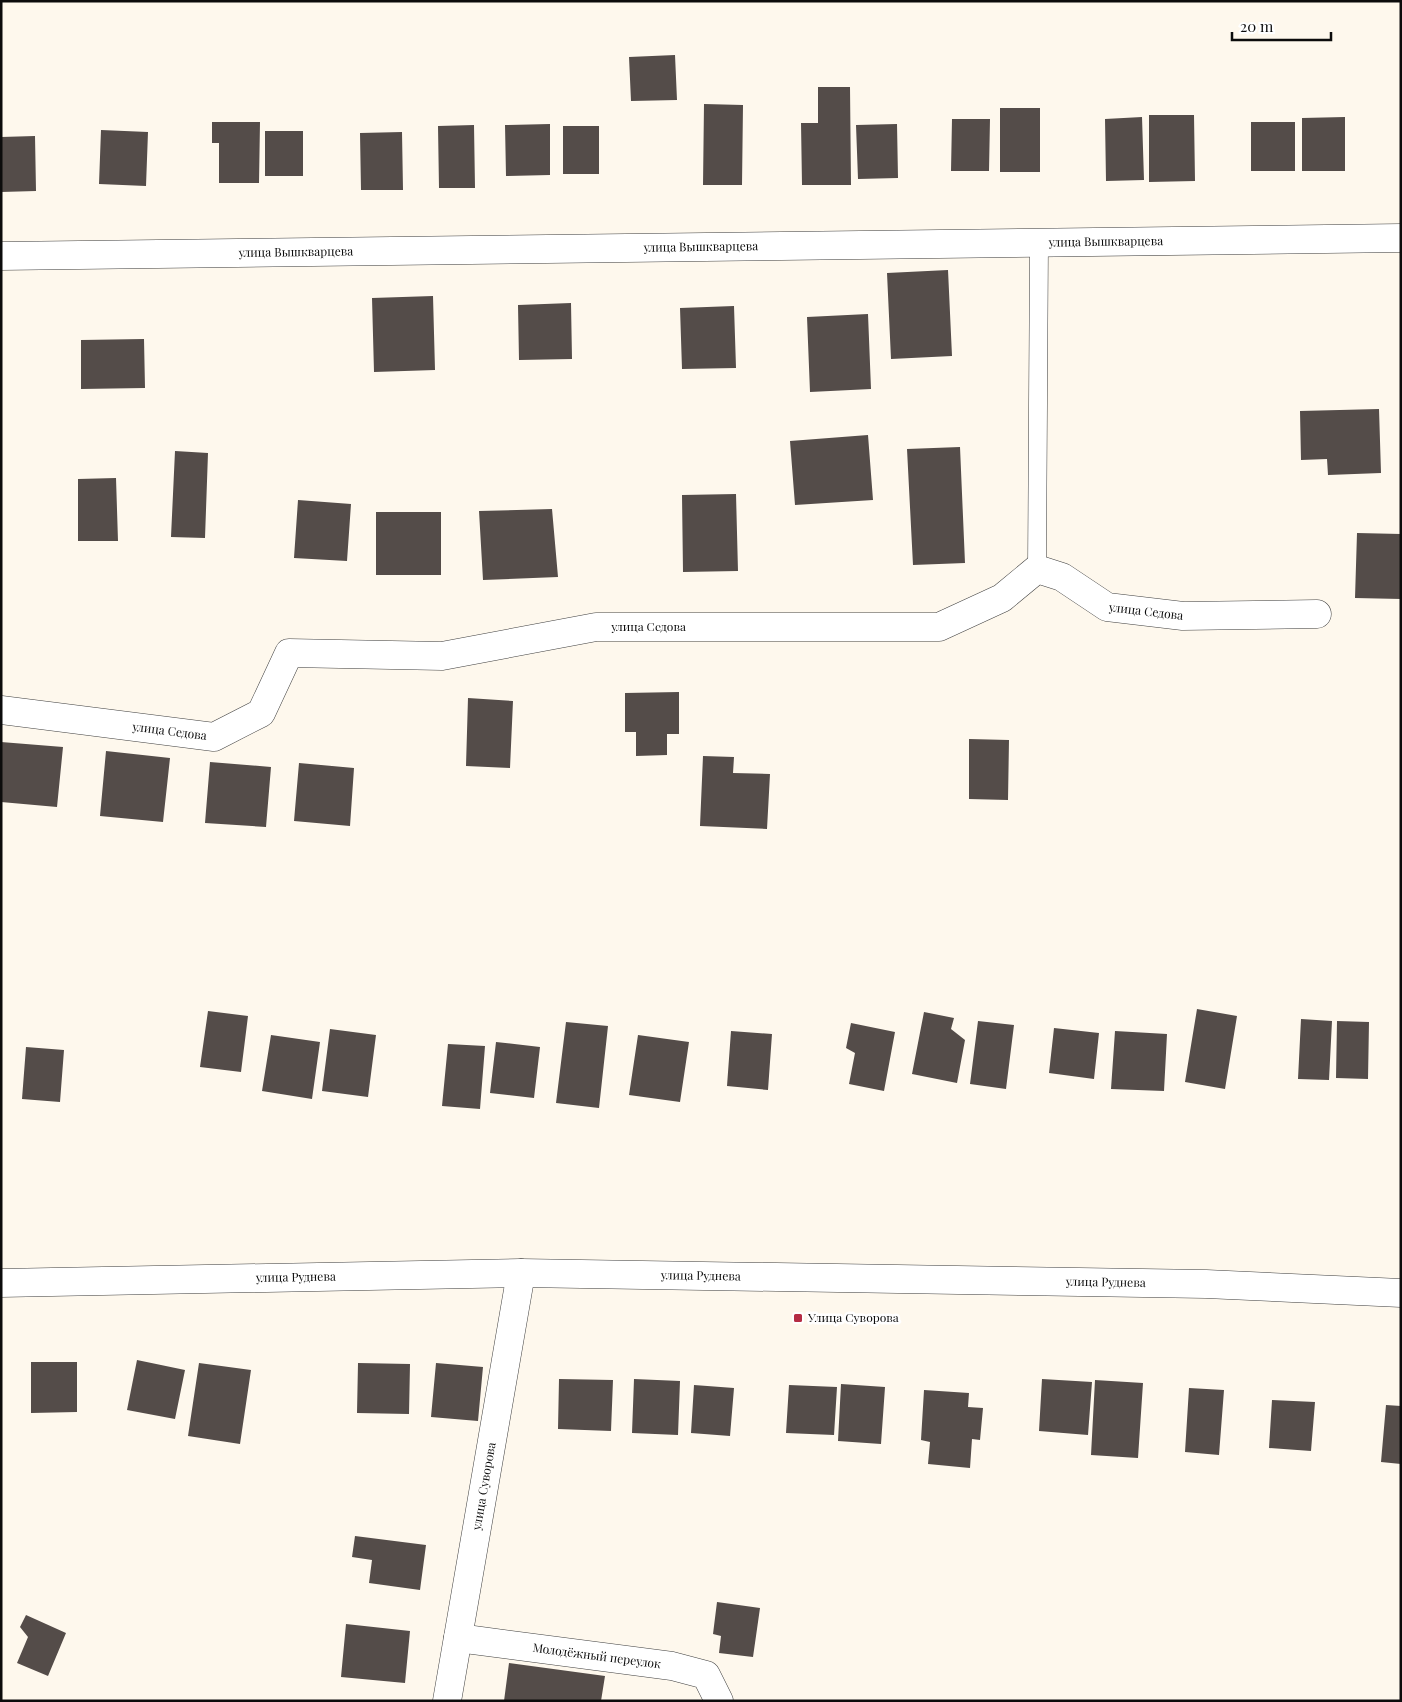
<svg xmlns="http://www.w3.org/2000/svg" width="1402" height="1702" font-family="'Playfair Display',serif">
  <rect width="100%" height="100%" fill="#fef8ed"/>
  <path fill="#544c49" d="M675,55L677,100L631,101L629,57Z
    M818,87H850L851,185H802L801,123H818Z
    M704,104L743,105L742,185H703Z
    M1000,108H1040V172H1000Z
    M1149,115H1194L1195,181L1149,182Z
    M1142,117L1144,180L1106,181L1105,119Z
    M1345,117V171H1302V118Z
    M952,119H990L989,171H951Z
    M212,122H260L259,183H219V143H212Z
    M1251,122H1295V171H1251Z
    M550,124V175L506,176L505,125Z
    M897,124L898,178L858,179L856,125Z
    M474,125L475,188H439L438,126Z
    M563,126H599V174H563Z
    M101,130L148,132L146,186L99,184Z
    M265,131H303V176H265Z
    M402,132L403,190H361L360,133Z
    M35,136L36,191L1,192V137Z
    M948,270L952,356L891,359L887,273Z
    M433,296L435,370L374,372L372,298Z
    M571,303L572,359L519,360L518,305Z
    M734,306L736,368L682,369L680,308Z
    M868,314L871,389L810,392L807,317Z
    M144,339L145,388L81,389V340Z
    M1379,409L1381,473L1328,475L1327,459L1301,460L1300,411Z
    M868,435L873,500L795,505L790,441Z
    M960,447L965,563L913,565L907,449Z
    M175,451L208,453L205,538L171,537Z
    M116,478L118,541H78V479Z
    M736,494L738,571L683,572L682,495Z
    M298,500L351,504L347,561L294,558Z
    M552,509L558,577L483,580L479,511Z
    M376,512H441V575H376Z
    M1357,533L1401,534V599L1355,598Z
    M679,692V734H667V755L636,756V732H625V693Z
    M468,698L513,701L510,768L466,766Z
    M969,739L1009,740L1008,800L969,799Z
    M1,742L63,747L57,807L1,802Z
    M106,751L170,758L163,822L100,816Z
    M703,756L734,757L733,773L770,774L767,829L700,826Z
    M210,762L271,767L266,827L205,823Z
    M299,763L354,768L350,826L294,821Z
    M1197,1009L1237,1016L1225,1089L1185,1082Z
    M208,1011L248,1016L241,1072L200,1067Z
    M924,1012L954,1018L951,1029L965,1040L957,1083L912,1074Z
    M1301,1019L1332,1021L1329,1080L1298,1079Z
    M978,1021L1014,1025L1006,1089L970,1084Z
    M1337,1021L1369,1022L1368,1079L1336,1078Z
    M566,1022L608,1026L599,1108L556,1103Z
    M851,1023L895,1032L884,1091L849,1084L855,1053L846,1048Z
    M1054,1028L1099,1033L1094,1079L1049,1073Z
    M330,1029L376,1035L368,1097L322,1091Z
    M731,1031L772,1034L768,1090L727,1086Z
    M1115,1031L1167,1034L1164,1091L1111,1089Z
    M271,1035L320,1042L312,1099L262,1091Z
    M638,1035L689,1042L680,1102L629,1095Z
    M496,1042L540,1047L534,1098L490,1093Z
    M448,1044L485,1046L480,1109L442,1106Z
    M26,1047L64,1050L60,1102L22,1099Z
    M137,1360L185,1370L175,1419L127,1410Z
    M31,1362H77V1412L31,1413Z
    M199,1363L251,1370L240,1444L188,1436Z
    M358,1363L410,1364L409,1414L357,1413Z
    M436,1363L483,1367L478,1421L431,1417Z
    M559,1379L613,1380L611,1431L558,1429Z
    M634,1379L680,1381L678,1435L632,1433Z
    M1042,1379L1092,1382L1088,1435L1039,1431Z
    M1095,1380L1143,1383L1138,1458L1091,1455Z
    M841,1384L885,1387L881,1444L838,1441Z
    M694,1385L734,1388L730,1436L691,1433Z
    M789,1385L837,1387L834,1435L786,1433Z
    M1189,1388L1224,1390L1219,1455L1185,1452Z
    M924,1390L969,1393L968,1407L983,1408L980,1440L972,1439L970,1468L928,1464L930,1442L921,1440Z
    M1272,1400L1315,1402L1311,1451L1269,1448Z
    M1386,1405L1401,1406V1464L1381,1462Z
    M355,1536L426,1545L420,1590L369,1583L372,1560L352,1557Z
    M717,1602L760,1608L753,1657L719,1653L721,1636L713,1634Z
    M26,1615L66,1633L48,1676L17,1663L28,1637L20,1627Z
    M346,1624L410,1631L405,1683L341,1677Z
    M509,1663L605,1676L601,1701H504Z"/>
  <g fill="none" stroke-linecap="round" stroke-linejoin="round">
    <defs>
      <path id="service" d="M1037,569L1039,242"/>
      <g id="minor">
        <path id="s1" d="M1,256L1401,238"/>
        <path id="s2" d="M1,710L214,737L261,713L289,653L442,656L596,627H939L1002,598L1037,569L1062,577L1107,607L1183,616L1317,614"/>
        <path id="s3" d="M458,1638L672,1666L706,1675L719,1701"/>
        <path id="s4" d="M447,1701L521,1273"/>
      </g>
      <g id="tertiary">
        <path id="s5" d="M1,1283L521,1273L1206,1284L1401,1293"/>
      </g>
    </defs>
    <use href="#service" stroke="#3f3f3f" stroke-width="19"/>
    <use href="#minor" stroke="#3f3f3f" stroke-width="29"/>
    <use href="#tertiary" stroke="#3f3f3f" stroke-width="29"/>
    <use href="#service" stroke="#fff" stroke-width="18"/>
    <use href="#minor" stroke="#fff" stroke-width="28"/>
    <use href="#tertiary" stroke="#fff" stroke-width="28"/>
  </g>
  <rect fill="#b52c44" stroke="#fff" stroke-width="2" x="793" y="1313" width="10" height="10" rx="2.5"/>
  <g text-anchor="middle" stroke-width="5" stroke-linejoin="round" paint-order="stroke">
    <g font-size="12" fill="#0c0c0c" stroke="#fff">
      <text dy="4" stroke="none"><textPath href="#s1" startOffset="1105">улица Вышкварцева</textPath></text>
      <text dy="4" stroke="none"><textPath href="#s1" startOffset="700">улица Вышкварцева</textPath></text>
      <text dy="4" stroke="none"><textPath href="#s1" startOffset="295">улица Вышкварцева</textPath></text>
      <text dy="4" stroke="none"><textPath href="#s2" startOffset="1221">улица Седова</textPath></text>
      <text dy="4" stroke="none"><textPath href="#s2" startOffset="696">улица Седова</textPath></text>
      <text dy="4" stroke="none"><textPath href="#s2" startOffset="170">улица Седова</textPath></text>
      <text dy="4" stroke="none"><textPath href="#s5" startOffset="700">улица Руднева</textPath></text>
      <text dy="4" stroke="none"><textPath href="#s5" startOffset="295">улица Руднева</textPath></text>
      <text dy="4" stroke="none"><textPath href="#s5" startOffset="1105">улица Руднева</textPath></text>
      <text dy="4" stroke="none"><textPath href="#s4" startOffset="218">улица Суворова</textPath></text>
      <text dy="4" stroke="none"><textPath href="#s3" startOffset="140">Молодёжный переулок</textPath></text>
    </g>
    <g font-size="12" fill="#0c0c0c" stroke="#fff" text-anchor="start">
      <text x="808" y="1322">Улица Суворова</text>
    </g>
  </g>
  <rect width="1402" height="1702" fill="none" stroke="#0c0c0c" stroke-width="5"/>
  <path d="M1232 32v8h99v-8" fill="none" stroke="#0c0c0c" stroke-width="2.5"/>
  <text x="1240" y="32" font-size="15" fill="#0c0c0c" stroke="#ffffff" stroke-width="4" paint-order="stroke">20 m</text>
</svg>
